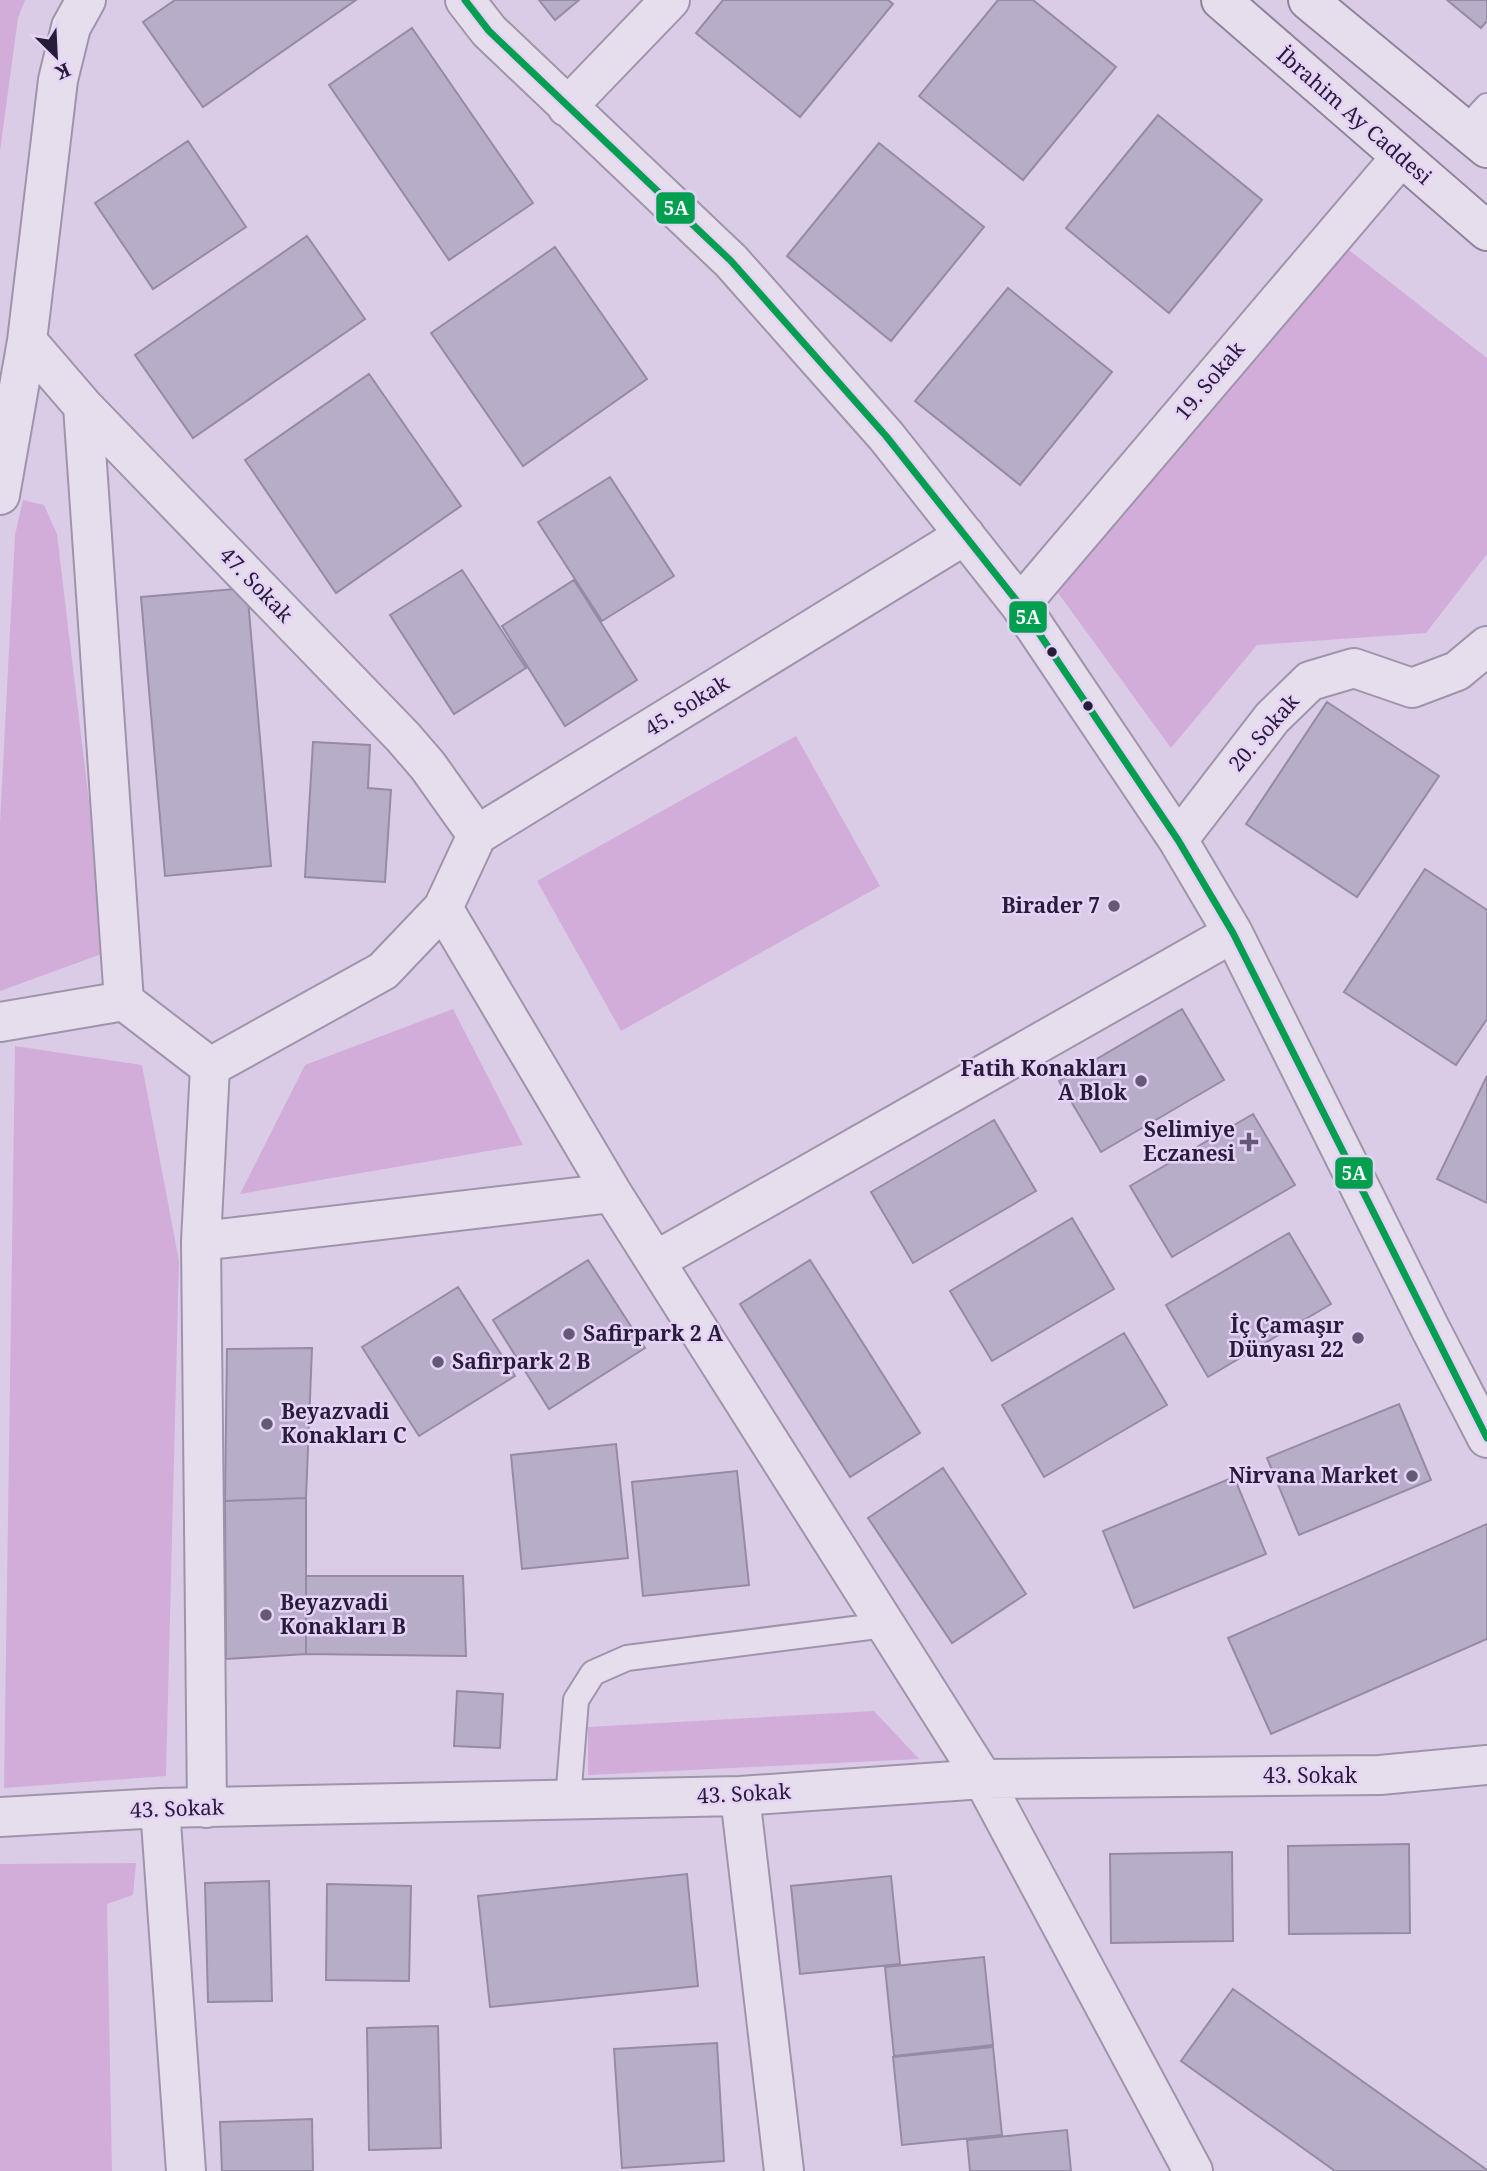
<svg xmlns="http://www.w3.org/2000/svg" width="1487" height="2171" font-family="'Noto Serif',serif">
  <rect width="100%" height="100%" fill="#dacce6"/>
  <path fill="#d2add9" d="M0,0H25L18,18L0,151Z
    M1340,243L1487,358V554L1426,633L1257,645L1171,748L1053,586Z
    M23,500L44,505L57,534L107,952L0,991V823L15,535Z
    M796,736L880,886L621,1031L537,881Z
    M453,1009L523,1145L240,1194L305,1065Z
    M15,1046L142,1065L179,1261L166,1776L4,1788Z
    M874,1711L919,1759L588,1775V1727Z
    M136,1863L133,1895L107,1904L112,2171H0V1864Z"/>
  <path fill="#b7adc9" stroke="#958ba6" stroke-width="2" d="M175,0H356L203,107L143,22Z
    M539,0H579L555,20Z
    M723,0H888L893,4L800,117L696,33Z
    M998,0H1033L1116,67L1023,180L919,96Z
    M1447,0H1487V21L1481,28Z
    M412,28L533,203L449,260L329,85Z
    M1158,115L1262,200L1169,313L1066,228Z
    M188,141L246,227L153,289L95,203Z
    M879,143L984,227L891,341L787,256Z
    M307,236L365,319L193,438L135,355Z
    M555,247L647,379L523,466L431,333Z
    M1008,288L1112,372L1020,485L915,401Z
    M369,374L461,506L336,593L245,460Z
    M610,477L674,576L602,621L538,522Z
    M462,570L526,668L454,714L390,615Z
    M574,580L637,680L565,726L502,626Z
    M247,588L271,866L165,876L141,597Z
    M1327,702L1439,776L1357,897L1246,824Z
    M313,742L370,745L368,788L391,790L385,882L305,877Z
    M1425,869L1487,910V1019L1456,1065L1344,992Z
    M1182,1009L1224,1080L1101,1152L1059,1081Z
    M1487,1076V1203L1437,1179Z
    M1253,1114L1295,1185L1172,1257L1130,1186Z
    M994,1120L1036,1191L913,1263L871,1192Z
    M1072,1218L1114,1289L992,1361L950,1291Z
    M1289,1233L1331,1304L1208,1377L1166,1305Z
    M588,1260L645,1348L549,1409L493,1320Z
    M810,1260L920,1433L850,1477L740,1304Z
    M458,1287L515,1376L419,1436L362,1347Z
    M1124,1333L1167,1405L1044,1477L1002,1405Z
    M312,1348L306,1498L225,1501L227,1349Z
    M1399,1404L1431,1480L1299,1535L1267,1458Z
    M616,1444L628,1558L522,1569L511,1455Z
    M943,1468L1026,1594L952,1643L868,1518Z
    M737,1471L749,1585L643,1596L632,1482Z
    M1234,1477L1266,1554L1134,1608L1103,1531Z
    M306,1498V1654L226,1659L225,1501Z
    M1487,1524V1639L1271,1734L1228,1638Z
    M306,1576H463L466,1656L306,1654Z
    M457,1691L503,1694L500,1748L454,1746Z
    M1409,1844L1410,1933L1289,1934L1288,1846Z
    M1232,1852L1233,1941L1111,1943L1110,1854Z
    M687,1874L698,1986L490,2007L478,1896Z
    M891,1876L900,1964L800,1974L791,1886Z
    M269,1881L272,2001L208,2002L205,1883Z
    M327,1884L411,1886L409,1981L326,1980Z
    M984,1957L993,2045L894,2056L885,1967Z
    M1233,1989L1487,2170V2171H1335L1181,2061Z
    M438,2026L441,2148L369,2150L367,2028Z
    M717,2043L724,2161L622,2168L614,2049Z
    M993,2047L1002,2135L902,2145L893,2057Z
    M312,2119L313,2171H222L220,2122Z
    M1067,2130L1071,2171H970L967,2140Z"/>
  <g fill="none" stroke-linecap="round" stroke-linejoin="round">
    <defs>
      <path id="lane" d="M1465,130L1487,106
        M568,1800L576,1700L593,1673L627,1658L885,1625"/>
      <path id="street" d="M465,0L489,31L731,261L886,436L1020,605L1178,840L1233,933L1430,1328L1487,1438
        M567,107L670,0
        M27,341L83,406L403,737L428,766L477,835
        M83,406L124,1001L210,1067
        M0,495L27,341L58,80L71,27L86,0
        M1020,605L1401,157
        M1178,840L1272,718L1310,681L1354,668L1412,688L1457,671L1487,646
        M443,908L612,1193L983,1779L1193,2171
        M0,1022L124,1001
        M201,1241L612,1193
        M655,1261L1233,933
        M740,1796L784,2171
        M160,1808L186,2171
        M207,1808L201,1241L210,1067L383,971L443,908L477,835L965,535
        M0,1817L160,1808L740,1796L983,1779L1380,1775L1487,1765"/>
      <path id="secondary" d="M1221,0L1487,231
        M1308,0L1487,148"/>
    </defs>
    <use href="#lane" stroke="#9f95ab" stroke-width="28"/>
    <use href="#street" stroke="#9f95ab" stroke-width="42"/>
    <use href="#secondary" stroke="#8f859a" stroke-width="42"/>
    <use href="#lane" stroke="#e6deed" stroke-width="24"/>
    <use href="#street" stroke="#e6deed" stroke-width="38"/>
    <use href="#secondary" stroke="#e6deed" stroke-width="38"/>
    <defs>
      <path id="bus-1" d="M465,0L489,31L731,261L886,436L1020,605L1178,840L1233,933L1487,1438"/>
    </defs>
    <use href="#bus-1" stroke="#e6d1f7" stroke-width="12"/>
    <use href="#bus-1" stroke="#029f50" stroke-width="7"/>
  </g>
  <g fill="#261d39" stroke="#e6d1f7" stroke-width="2.5">
    <circle cx="1052" cy="652" r="6"/>
    <circle cx="1088" cy="706" r="6"/>
  </g>
  <g fill="#655a76" stroke="#e6d1f7" stroke-width="2.5">
    <circle cx="1114" cy="906" r="7"/>
    <circle cx="1141" cy="1081" r="7"/>
    <path d="M1245.5 1131.5h7v7h7v7h-7v7h-7v-7h-7v-7h7z"/>
    <circle cx="569" cy="1334" r="7"/>
    <circle cx="1358" cy="1338" r="7"/>
    <circle cx="438" cy="1362" r="7"/>
    <circle cx="267" cy="1424" r="7"/>
    <circle cx="1412" cy="1476" r="7"/>
    <circle cx="266" cy="1615" r="7"/>
  </g>
  <g text-anchor="middle" stroke-width="5" stroke-linejoin="round" paint-order="stroke">
    <g font-size="21" fill="#261d39" stroke="#e6d1f7">
      <text transform="translate(1354 116) rotate(41)" y="7">İbrahim Ay Caddesi</text>
      <text transform="translate(1210 381) rotate(-50)" y="7">19. Sokak</text>
      <text transform="translate(256 585) rotate(46)" y="7">47. Sokak</text>
      <text transform="translate(687 706) rotate(-32)" y="7">45. Sokak</text>
      <text transform="translate(1264 733) rotate(-49)" y="7">20. Sokak</text>
      <text x="1310" y="1783">43. Sokak</text>
      <text transform="translate(744 1794) rotate(-3)" y="7">43. Sokak</text>
      <text transform="translate(177 1809) rotate(-2)" y="7">43. Sokak</text>
    </g>
    <g font-size="21" font-weight="bold" fill="#261d39" stroke="#e6d1f7" text-anchor="end">
      <text x="1100" y="913">Birader 7</text>
      <text x="1127" y="1076">Fatih Konakları<tspan x="1127" dy="24">A Blok</tspan></text>
      <text x="1235" y="1137">Selimiye<tspan x="1235" dy="24">Eczanesi</tspan></text>
      <text x="1344" y="1333">İç Çamaşır<tspan x="1344" dy="24">Dünyası 22</tspan></text>
      <text x="583" y="1341" text-anchor="start">Safirpark 2 A</text>
      <text x="452" y="1369" text-anchor="start">Safirpark 2 B</text>
      <text x="281" y="1419" text-anchor="start">Beyazvadi<tspan x="281" dy="24">Konakları C</tspan></text>
      <text x="1398" y="1483">Nirvana Market</text>
      <text x="280" y="1610" text-anchor="start">Beyazvadi<tspan x="280" dy="24">Konakları B</tspan></text>
    </g>
  </g>
  <g stroke="#e6d1f7" stroke-width="2.5">
    <rect x="655" y="191" width="41" height="34" rx="7" fill="#029f50"/>
    <rect x="1008" y="600" width="40" height="34" rx="7" fill="#029f50"/>
    <rect x="1334" y="1156" width="40" height="34" rx="7" fill="#029f50"/>
  </g>
  <g font-size="19" text-anchor="middle" font-weight="bold" fill="#fff">
    <text x="676" y="215">5A</text>
    <text x="1028" y="624">5A</text>
    <text x="1354" y="1180">5A</text>
  </g>
  <g transform="translate(56 56) rotate(156)" stroke="#e6d1f7" stroke-width="5" paint-order="stroke">
  <path d="M0-5L12 26L0 18L-12 26Z" fill="#261d39"/>
  <text y="-10" font-size="19" font-weight="bold" text-anchor="middle" fill="#261d39">K</text>
  </g>
</svg>
